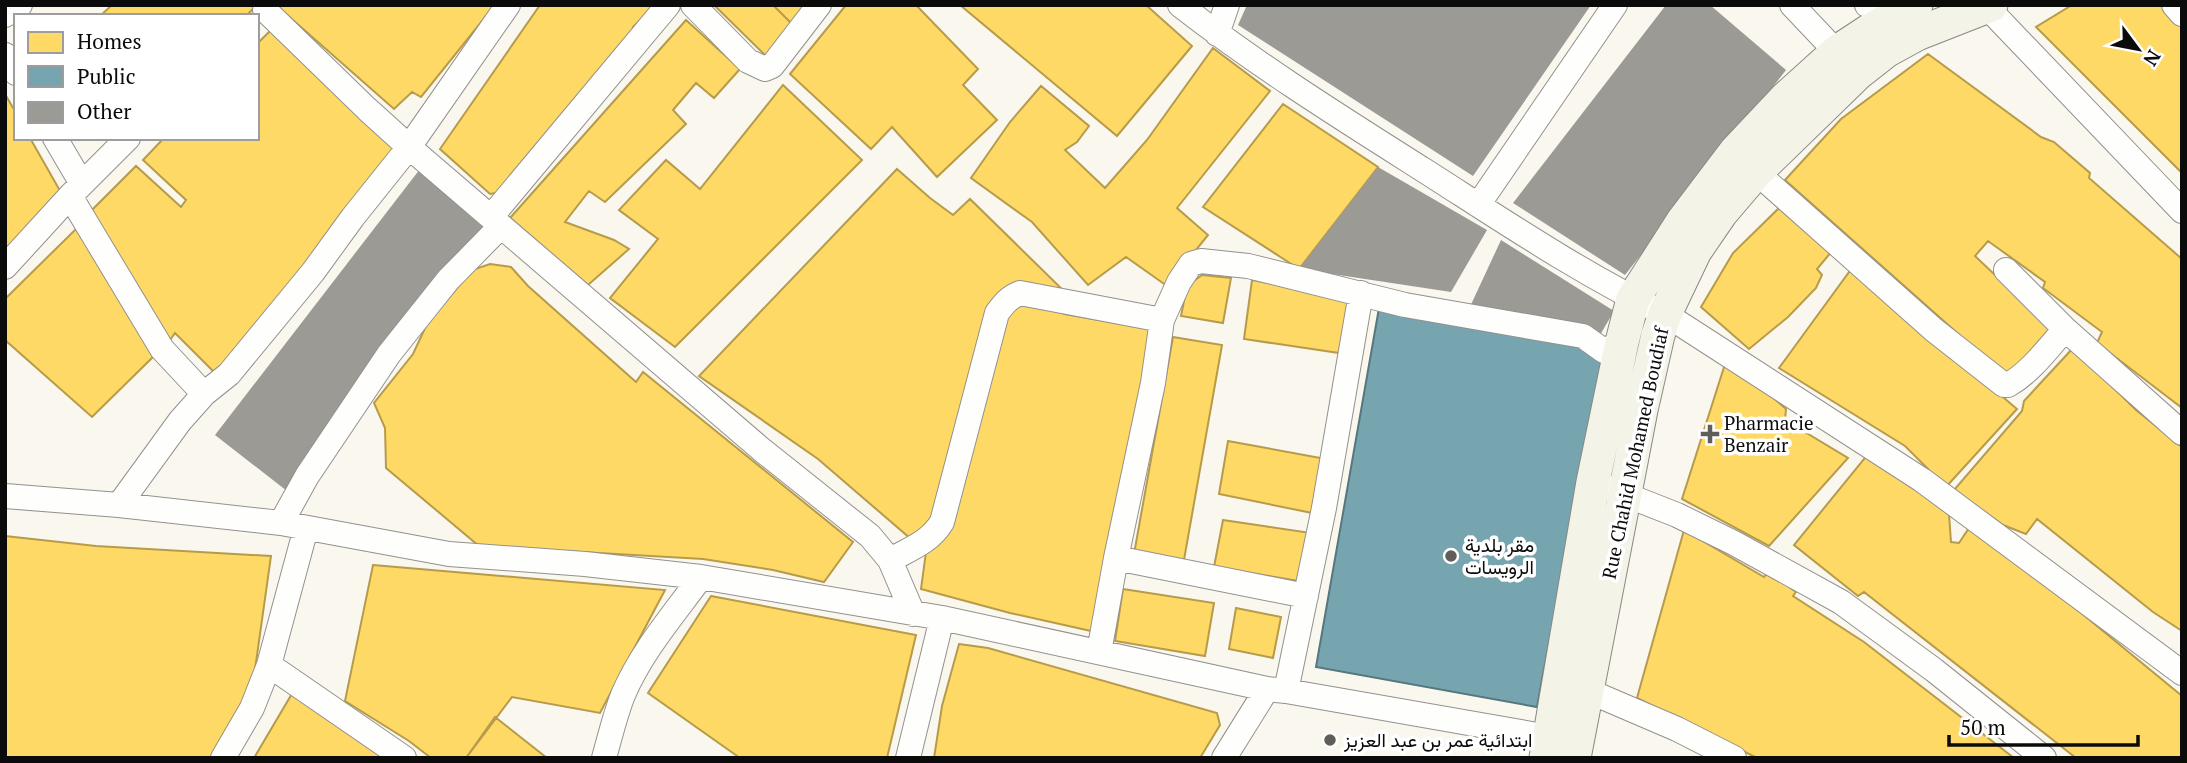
<svg xmlns="http://www.w3.org/2000/svg" width="2187" height="763" font-family="'PT Serif',Vazirmatn,serif">
  <rect width="100%" height="100%" fill="#faf7ef"/>
  <path fill="#ffd966" stroke="#b69b4b" stroke-width="2" d="M112,5H257L246,16H100Z
    M495,5L421,97L412,92L394,109L277,6Z
    M540,5H657L633,27L637,31L511,190L490,194L440,149Z
    M714,5H773L799,31L768,58Z
    M773,5H811L794,26Z
    M846,5H916L978,69L963,85L997,120L937,177L892,127L871,149L790,74Z
    M960,5H1146L1192,46L1117,136Z
    M2072,5H2165L2182,20V173L2036,27Z
    M686,20L740,69L714,98L696,83L673,110L686,124L605,202L589,191L565,222L614,240L629,249L588,285L510,218Z
    M274,27L399,150L222,380L175,333L170,340L90,212L136,166L181,207L186,200L143,160L164,138H257V44Z
    M1213,48L1270,91L1177,208L1208,235L1167,286L1126,257L1088,285L1032,222L971,178L1010,122L1041,86L1089,126L1077,142L1065,150L1105,188L1147,140Z
    M1928,54L2041,137L2054,142L2090,173L2089,178L2182,259V408L2097,343L2102,332L2043,288L2045,282L1988,241L1975,256L2054,331L2009,379L1785,180L1841,119Z
    M783,85L862,160L675,347L610,298L658,239L619,210L666,160L700,189Z
    M5,94L16,113V138H30L63,196L5,254Z
    M1283,104L1378,167L1299,269L1203,207Z
    M897,169L930,198L953,215L970,199L1068,295L1064,314L1157,330L1100,633L1010,613L921,589L926,552L818,459L699,376Z
    M1781,206L1832,251L1817,269L1822,275L1816,288L1788,317L1749,349L1701,307L1733,253Z
    M80,225L155,355L92,417L5,340V299Z
    M490,264L511,267L528,286L636,382L643,372L853,542L824,582L773,570L703,559L479,546L386,468L385,428L374,403L413,354L427,324L472,270Z
    M1852,268L2017,409L1946,487L1905,446L1779,368Z
    M1202,275L1231,278L1223,323L1181,316L1187,286Z
    M1252,280L1355,299L1346,354L1244,339Z
    M1173,337L1222,345L1184,560L1134,554Z
    M2073,348L2136,410L2182,447V631L2153,612L2037,519L2026,534L2003,525L1954,490L2022,411L2024,401Z
    M1725,364L1754,381L1786,409L1785,420L1848,458L1769,546L1682,499Z
    M1228,441L1326,459L1317,514L1219,494Z
    M1868,454L1949,514L1951,542L1959,543L1969,528L2080,612L2182,696V758H2076L1864,592L1858,596L1794,545Z
    M1223,520L1311,533L1305,582L1214,567Z
    M1684,530L1764,577L1768,572L1796,592L1793,596L1864,642L2014,758H1757L1637,698Z
    M5,536L96,546L271,556L251,698L215,758H5Z
    M373,565L665,590L600,713L512,697L466,758H431L409,741L345,701Z
    M1123,589L1214,603L1205,656L1115,641Z
    M711,596L916,635L887,758H740L648,693Z
    M1236,608L1281,617L1273,658L1229,649Z
    M959,644L988,648L1217,713L1220,725L1200,758H934L942,706Z
    M293,692L392,758H254Z
    M495,717L547,758H466Z"/>
  <path fill="#76a5af" stroke="#56777e" stroke-width="2" d="M1379,308L1604,351L1537,707L1316,667Z"/>
  <path fill="#9c9a95" d="M1247,5H1591L1473,176L1238,25Z
    M1666,5H1710L1786,70L1625,275L1513,203Z
    M1378,167L1487,230L1451,292L1299,269Z
    M420,169L487,225L287,491L215,435Z
    M1501,240L1614,311L1600,335L1468,311Z"/>
  <g fill="none" stroke-linecap="round" stroke-linejoin="round">
    <defs>
      <path id="minor" d="M693,5L748,61L765,69L772,66L819,5
        M1180,5C1257,65 1340,117 1422,169C1502,220 1580,273 1665,314L1922,480L2182,673
        M1792,5L1847,63
        M1867,5L1894,16L1903,23
        M1985,5L2182,211
        M2174,5L2182,14
        M265,10L367,109L409,147L762,450L870,536L890,560L913,614
        M5,15L20,5
        M1217,34L1227,5
        M5,55L16,73
        M55,138L82,184
        M1756,172L1934,330L2004,385H2008C2031,372 2048,348 2065,329
        M70,196L162,349L204,394
        M1478,205L1615,5
        M491,217L668,5
        M5,267L70,196L128,138
        M2006,270L2065,329L2182,433
        M1593,482L1677,515L1734,543L1841,602L1934,670L2044,758
        M5,496L119,505L281,523L449,554L585,564L701,577L942,618L1267,689L1286,691L1566,740
        M119,505L180,421L204,394L229,374L313,272L353,217L409,147L508,5
        M281,523L307,476L389,354L448,280L501,226
        M1116,558L1306,596
        M890,560C910,549 930,542 942,522L997,313C1004,304 1009,297 1020,293L1162,320
        M1099,652L1116,558L1153,383L1162,320L1179,282L1191,264L1201,261L1248,266L1405,305L1583,336L1604,351L1622,342
        M269,665L404,758
        M1586,690L1677,729L1734,758
        M1286,691L1324,508L1361,293
        M223,758L252,708L269,665L306,528
        M604,758C610,737 615,715 623,695C641,652 674,614 701,577
        M908,758L942,618
        M1224,758L1267,689"/>
      <path id="secondary" d="M1546,758L1593,482L1622,342L1633,299L1683,221L1736,151L1786,98L1837,52L1869,31L1916,5
        M1574,758L1641,410L1658,335L1665,314L1695,251L1721,213L1756,172L1858,73L1886,51L1917,34L1991,5"/>
    </defs>
    <use href="#minor" stroke="#93918e" stroke-width="26"/>
    <use href="#secondary" stroke="#898884" stroke-width="35"/>
    <use href="#minor" stroke="#fefefd" stroke-width="24"/>
    <use href="#secondary" stroke="#f4f3e8" stroke-width="33"/>
  </g>
  <g fill="#5f5e5b" stroke="#fff" stroke-width="2.5">
    <path d="M1706.5 423.5h7v7h7v7h-7v7h-7v-7h-7v-7h7z"/>
    <circle cx="1451" cy="556" r="7"/>
    <circle cx="1330" cy="740" r="7"/>
  </g>
  <g text-anchor="middle" stroke-width="7" stroke-linejoin="round" paint-order="stroke">
    <g font-size="19" fill="#0b0b0b" stroke="#fff" text-anchor="start">
      <text x="1724" y="430">Pharmacie<tspan x="1724" dy="22">Benzair</tspan></text>
      <text x="1465" y="552">مقر بلدية<tspan x="1465" dy="22">الرويسات</tspan></text>
      <text x="1344" y="747">ابتدائية عمر بن عبد العزيز</text>
    </g>
    <g font-size="19" fill="#0b0b0b" stroke="#fff">
      <text transform="translate(1635 453) rotate(-78)" y="7">Rue Chahid Mohamed Boudiaf</text>
    </g>
  </g>
  <rect width="2187" height="763" fill="none" stroke="#0b0b0b" stroke-width="14"/>
  <rect x="14" y="14" width="245" height="126" fill="#ffffff" stroke="#9d9d9d" stroke-width="2"/>
  <rect x="28" y="32" width="35" height="21" fill="#ffd966" stroke="#9d9d9d" stroke-width="2"/>
  <text x="77" y="49" font-size="21" fill="#0b0b0b">Homes</text>
  <rect x="28" y="66" width="35" height="21" fill="#76a5af" stroke="#9d9d9d" stroke-width="2"/>
  <text x="77" y="84" font-size="21" fill="#0b0b0b">Public</text>
  <rect x="28" y="102" width="35" height="21" fill="#9c9a95" stroke="#9d9d9d" stroke-width="2"/>
  <text x="77" y="119" font-size="21" fill="#0b0b0b">Other</text>
  <g transform="translate(2138 49) rotate(122)" stroke="#ffffff" stroke-width="5" paint-order="stroke">
  <path d="M0-5L12 26L0 18L-12 26Z" fill="#0b0b0b"/>
  <text y="-10" font-size="19" font-weight="bold" text-anchor="middle" fill="#0b0b0b">N</text>
  </g>
  <path d="M1949 735v10h189v-10" fill="none" stroke="#0b0b0b" stroke-width="3.5"/>
  <text x="1960" y="735" font-size="21" fill="#0b0b0b" stroke="#ffffff" stroke-width="5" paint-order="stroke">50 m</text>
</svg>
